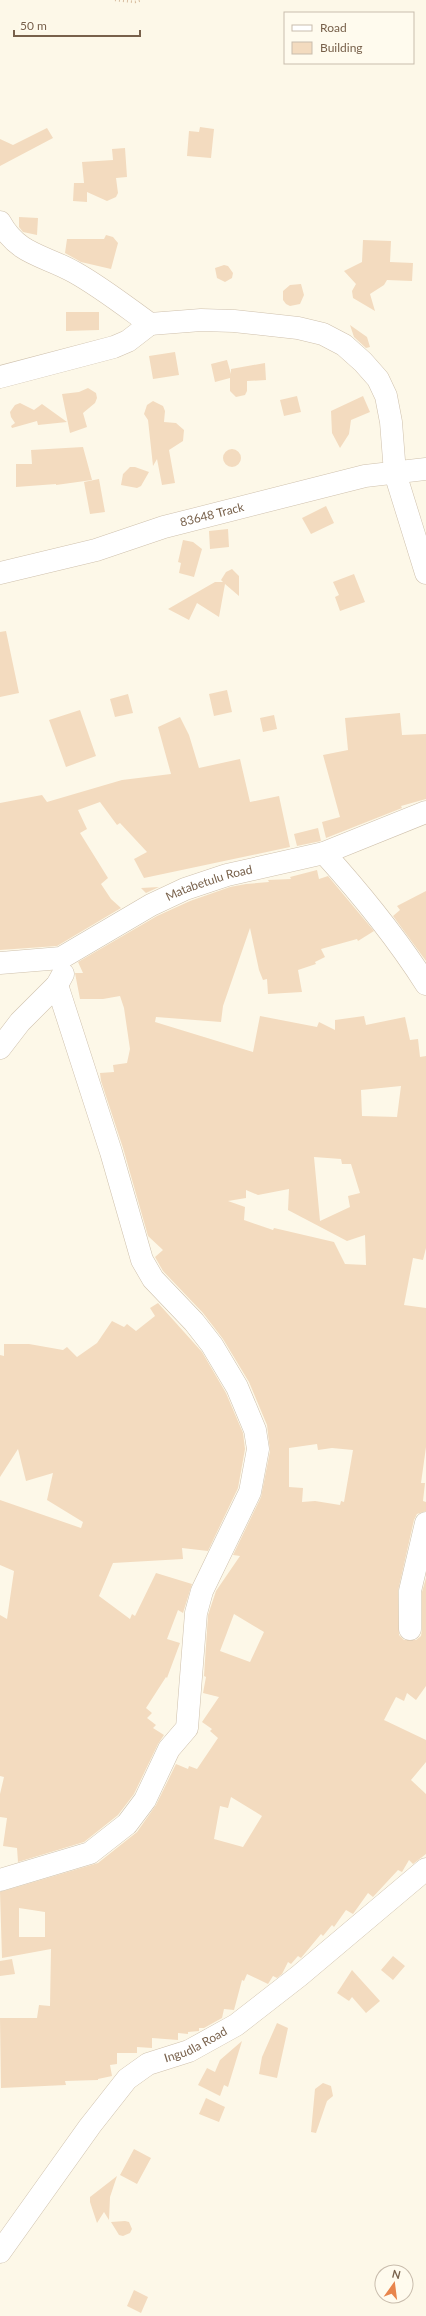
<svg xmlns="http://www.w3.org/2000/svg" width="426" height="2316" font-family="Lato,sans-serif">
  <rect width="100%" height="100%" fill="#fdf8e8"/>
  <path fill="#f3dbbf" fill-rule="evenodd" d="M200,127L214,129L211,158L187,156L189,131L199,132Z
    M47,128L53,138L0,166V139L13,145Z
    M125,148L127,177L116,178L118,193L116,197L107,201L87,192V202L73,201L74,183H84L82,162L113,160L112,149Z
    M19,217L38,218L37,235L23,232L19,227Z
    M106,235L113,237L118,243L111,269L81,262L65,253L67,239H104Z
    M363,240L391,241L390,262L413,263L412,281L387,280L384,285L370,294L375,311L353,298L352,291L356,284L344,271L362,262Z
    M224,265L228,266L233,273L232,278L225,282L217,278L215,268Z
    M301,284L304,295L300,304L290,306L286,304L283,300V291L290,285Z
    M66,312H99V330L66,331Z
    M350,325L367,337L370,347L366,348L354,337Z
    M175,352L179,375L153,379L149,356Z
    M227,360L231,374V369L265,363L266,380L247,381V391L245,395L236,397L230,391V378L215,382L211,364Z
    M88,388L96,393L97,398L95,403L83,413L87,427L70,433L62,394L79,392Z
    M297,396L301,412L284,416L280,400Z
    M363,396L370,412L351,420L349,434L340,448L332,433L331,411Z
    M153,401L163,406L165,411L164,422L176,423L184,430L183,441L169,450L175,483L162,485L157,459L153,466L148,420L144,414L147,405Z
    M20,403L34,410L42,404L67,422L38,425L37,421L12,428L11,426L15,423L11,417L10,412L15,405Z
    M83,447L92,480L56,485V484L16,487V464H32L31,450Z
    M223 458a9 9 0 1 1 18 0a9 9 0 1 1-18 0Z
    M130,467H135L149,472L141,486L137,488L121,485L123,474Z
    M99,479L105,512L90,514L84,482Z
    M326,506L334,523L311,534L302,518Z
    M228,529L229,547L210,549L209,531Z
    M183,540L193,542L202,549L194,577L179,573L181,563L178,562Z
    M232,569L239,576V596L225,584L219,617L197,603L189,620L168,609L215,582H223L221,580L226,572Z
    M354,574L365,602L340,611L335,597L339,595L333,582Z
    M6,631L19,693L0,697V632Z
    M227,690L232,712L214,716L209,694Z
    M128,694L133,713L115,717L110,699Z
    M80,710L96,756L66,767L49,720Z
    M400,713L402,735L426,734V799L401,806L402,808L326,838L322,822L340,817L323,755L348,750L345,718Z
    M274,715L277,729L263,732L260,718Z
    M180,717L189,735L199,768L240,759L250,802L279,796L290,847L144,878L134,859L147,852L120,823L117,825L100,802L78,810L87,829L80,833L108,878L101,884L111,899L121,908L57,946L0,950V803L42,795L47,802L122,780L171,774L158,727Z
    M318,828L321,841L297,846L294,834Z
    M317,870L319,879L328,876L374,931L358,941L357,939L321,949L325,957L315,962L316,964L298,970L302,992L268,994L267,979L263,980L259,970L250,928L223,1006L221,1022L156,1017L155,1022L253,1052L260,1016L317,1027L319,1022L335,1030V1020L364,1016L366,1025L405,1017L410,1040L418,1039L420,1057L426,1056V1248L423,1260L413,1258L404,1305L426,1308V1447L421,1483H425L423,1501L426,1502V1511L417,1514L414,1520L398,1591L399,1635L404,1640H416L421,1636L422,1629V1592L426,1578V1686L416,1700L407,1693L404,1701L396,1697L384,1720L426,1740V1762L411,1780L426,1794V1854L413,1864L409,1860L402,1872L398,1870L373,1897L368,1893L353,1914L346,1910L334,1927L332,1925L323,1936L321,1934L301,1958L298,1956L291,1964L288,1962L282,1974L277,1978L273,1976L268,1984L247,1974L244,1981L242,1980L234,2010L224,2009L222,2018L204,2028H199V2031L188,2032V2034L178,2033V2040L152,2038V2048L137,2047V2053H117V2064L110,2065L112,2076L98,2079V2080L65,2081L66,2085L1,2088L0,2018H37L39,2005L50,2006L51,1949L2,1958L0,1892L98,1863L137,1832L156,1805L176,1764L188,1769L189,1766L197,1769L218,1738L210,1731L212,1729L202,1722L219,1697L203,1693L206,1677L204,1676L208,1615L216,1591L240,1556L233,1555L261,1497L270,1451L267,1425L249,1382L223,1339L203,1313L163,1271L155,1257L163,1250L148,1236L123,1148L101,1081L100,1073L114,1072L113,1065L127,1063L130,1049L124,1008L120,996L103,999H80L75,973H83L78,962L157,916L190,901L230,887L246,884L269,882L268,880L291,879L290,877ZM401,1086L397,1117L362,1116L361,1090ZM314,1157L341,1159L342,1164H351L360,1193L348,1196L350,1207L320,1221ZM289,1189L288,1210L347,1241L365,1235L366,1265L345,1264L334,1242L274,1228L273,1230L244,1220L245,1207L228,1201L246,1198V1190L258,1195ZM317,1444L318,1450L332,1448L353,1450L344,1502L341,1501L340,1505L315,1501L302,1502L303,1488L289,1487V1448ZM234,1614L264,1632L250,1662L220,1651ZM231,1797L262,1816L243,1847L214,1839L220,1806L228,1808ZM19,1908L45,1912V1937H19Z
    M159,887L146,893L141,888Z
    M426,891V961L393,916L400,910L397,906Z
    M158,1303L202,1352L226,1393L243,1433L245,1449L238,1488L208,1551L182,1548L183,1559L113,1563L99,1596L130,1619L132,1614L135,1616L156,1573L192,1584L183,1613L178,1610L167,1639L180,1643L167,1678L166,1677L146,1708L152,1713L147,1718L156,1725L153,1728L164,1735L158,1744L134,1794L118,1815L84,1842L18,1862L17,1848L3,1846L7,1818L0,1817V1794L4,1777L0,1776V1615L7,1619L14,1571L0,1565V1500L81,1528L83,1522L47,1500L53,1473L26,1481L18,1449L0,1477V1355L4,1356V1344H29L63,1350L67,1347L77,1357L97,1343L112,1321L124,1327L127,1324L136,1331L155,1316L150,1308Z
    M393,1956L405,1966L393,1980L381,1970Z
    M12,1959L15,1974L0,1976V1961Z
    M352,1970L380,2001L366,2013L352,1997L349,2001L337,1993Z
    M277,2023L288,2028L277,2078L259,2074L262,2057Z
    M242,2041L228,2087L224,2085L220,2096L198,2085L207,2068L215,2072L220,2060Z
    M323,2083L331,2086L333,2096L327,2101L316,2133L311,2132L315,2089Z
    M206,2098L225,2107L219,2122L199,2114Z
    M134,2149L151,2158L137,2184L120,2175Z
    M117,2176L110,2197L109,2220L104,2212L97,2223L90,2202V2197Z
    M125,2221L129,2222L132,2229L130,2233L123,2236L119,2235L111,2222Z
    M134,2290L148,2297L141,2313L127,2306Z"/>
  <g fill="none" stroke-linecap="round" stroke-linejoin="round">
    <defs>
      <g id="minor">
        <path d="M0,222C18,255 44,255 74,272C101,287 125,306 150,324L201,320L234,321L298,328L323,334L344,345L363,362L378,379L386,396L391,422L395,473L426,573"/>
        <path d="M0,377L114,347L128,341L150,324"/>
        <path id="s1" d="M0,573L96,550L164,527L365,476L426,469"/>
        <path d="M324,853C361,894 396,937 426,984"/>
        <path id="s2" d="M0,963L61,958L151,905L185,889L227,875L324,853L426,812"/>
        <path d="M0,1048L20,1022L57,985L63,974"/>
        <path d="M410,1629V1591L426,1523"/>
        <path d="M0,1880L90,1853L127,1824L145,1800L169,1749L187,1728L196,1613L202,1591L250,1492L258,1449L255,1430L237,1387L212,1345L194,1322L153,1279L142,1260L111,1152L57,985"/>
        <path id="s3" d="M0,2252L90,2126L127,2079L148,2064L189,2051L236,2025L299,1976L426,1869"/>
      </g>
    </defs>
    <use href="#minor" stroke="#cfc1ad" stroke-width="23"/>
    <path stroke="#d8bea1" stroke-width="2.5" stroke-dasharray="1 3" stroke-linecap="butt" d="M115,0L135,2L142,0"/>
    <use href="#minor" stroke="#fff" stroke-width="22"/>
  </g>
  <g text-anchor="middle" stroke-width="3" stroke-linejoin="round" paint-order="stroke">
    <g font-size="12" fill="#78614b" stroke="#fffbee">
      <text dy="4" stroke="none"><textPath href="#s1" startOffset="220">83648 Track</textPath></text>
      <text dy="4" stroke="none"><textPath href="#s2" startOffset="228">Matabetulu Road</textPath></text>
      <text dy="4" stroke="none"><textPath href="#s3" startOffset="292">Ingudla Road</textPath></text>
    </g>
  </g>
  <rect x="284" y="12" width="130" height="52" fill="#fffbee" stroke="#c9bdad"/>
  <rect x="292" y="25" width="20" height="6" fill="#ffffff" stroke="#c9bdad"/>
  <text x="320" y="32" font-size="12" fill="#78614b">Road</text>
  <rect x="292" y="42" width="20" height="12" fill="#f3dbbf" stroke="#c9bdad"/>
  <text x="320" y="52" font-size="12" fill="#78614b">Building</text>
  <g transform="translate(394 2284) rotate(14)"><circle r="19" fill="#fffbee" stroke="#c9bdad"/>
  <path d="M0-3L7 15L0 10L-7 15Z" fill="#e8854c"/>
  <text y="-6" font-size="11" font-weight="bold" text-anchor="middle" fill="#78614b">N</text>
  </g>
  <path d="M14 30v6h126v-6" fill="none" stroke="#78614b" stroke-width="2"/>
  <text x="20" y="30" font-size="12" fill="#78614b" stroke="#fffbee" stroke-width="3" paint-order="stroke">50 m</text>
</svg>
